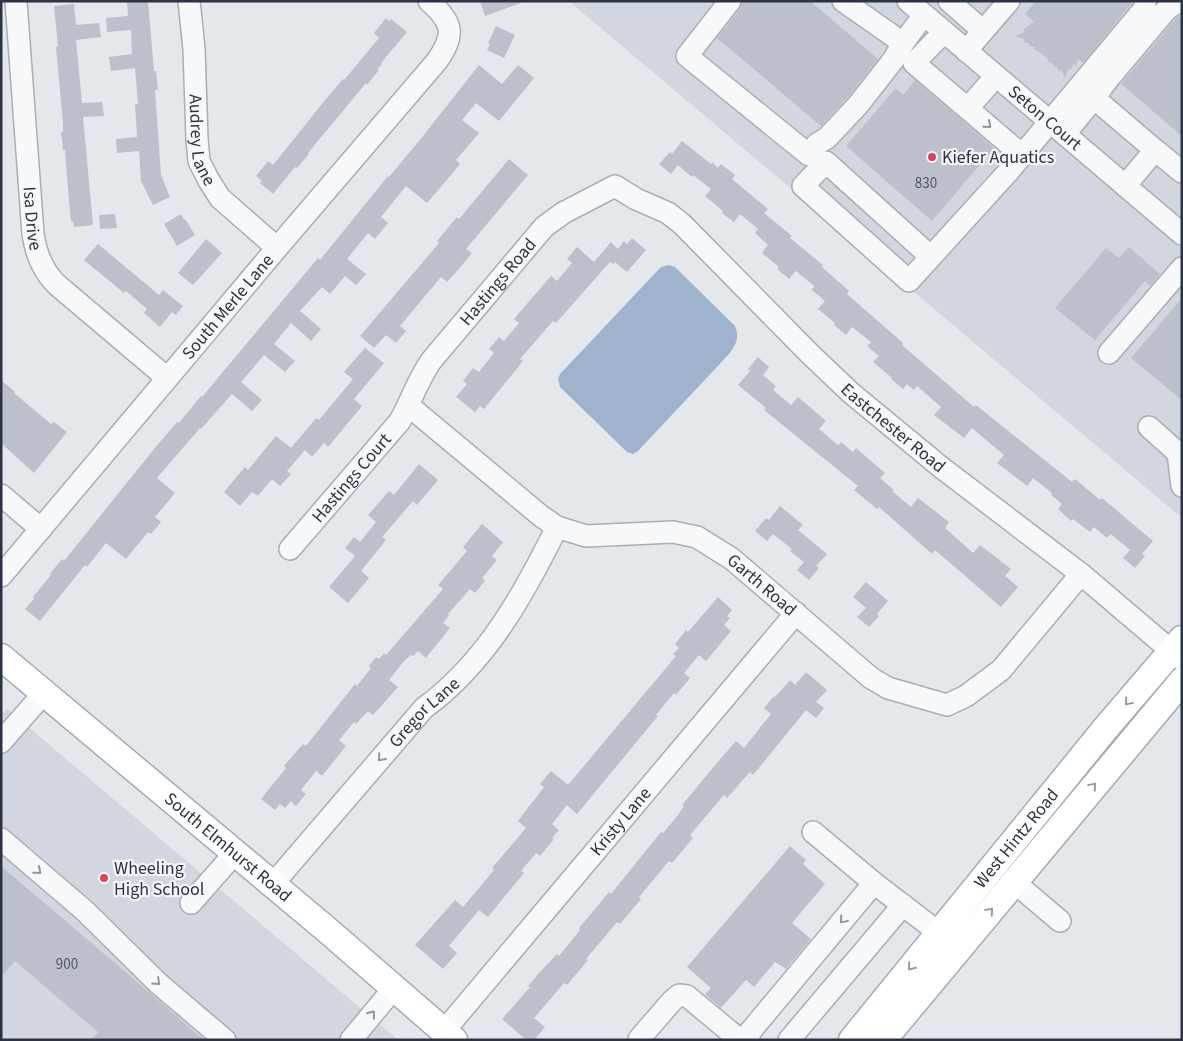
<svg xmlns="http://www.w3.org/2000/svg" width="1183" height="1041" font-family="'Source Sans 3',sans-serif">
  <rect width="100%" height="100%" fill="#e4e7ec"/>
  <path fill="#d2d6de" d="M569,1H1182V518L590,19Z
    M7,709L398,1040H1V715Z"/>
  <path fill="#9fb4cc" d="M669,265L675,267L735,326C740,338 736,344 729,354L638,451L633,454L627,452L560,387L558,379L560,374L661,267Z"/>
  <path fill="#bbc0ca" d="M127,1H148L154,71H156L158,90H155L161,175L170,197L153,205L141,181L139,151L117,153L116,139L137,137L135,104H138L135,68L111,71L109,57L132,54L131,30L107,32L106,18L128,16Z
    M480,1H521V3L485,16Z
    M742,1H810L878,59L848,97L821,126L717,38L740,9Z
    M1036,1H1130L1132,3L1083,63L1078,59L1076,65L1073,64L1071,70L1069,69L1065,78L1061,70L1059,72L1056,66L1054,67L1051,62L1049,63L1047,58L1040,52L1034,50L1035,47L1029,46L1030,44L1024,42L1025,39L1015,36L1025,32L1023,29L1034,22L1025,14Z
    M74,4L76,25L99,23L101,37L76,40L82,103L102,102L104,116L83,117L93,225L74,227L73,221H71L69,202L65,150H63L61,132H63V123L56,47L58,46L54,6Z
    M1178,16L1182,19V136L1121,84Z
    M386,18L389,21L391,19L407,32L381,63L382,64L377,69L379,70L367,85L366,83L308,153L309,154L297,168L295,167L273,194L260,183L262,181L256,176L268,161L273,165L326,99L343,79L344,80L379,38L374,33Z
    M496,26L515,35L504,58L487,50L490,44L488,43Z
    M479,65L502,84L518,65L534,78L499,121L476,103L462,120L479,133L456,160L460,164L451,175L427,203L406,186L381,217L388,223L375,239L368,233L347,259L366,274L356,285L345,276L330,294L322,287L300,311L321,329L311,341L291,323L274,344L295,361L285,372L264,355L241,382L262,400L252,411L232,394L201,429L200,428L157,478L175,493L155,517L161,522L151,534L148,532L126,559L106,543L87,567L85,565L40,621L25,609L34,599L33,597L51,575L50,574L62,559L64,561L154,449L177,422L179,423L201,396L202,397L318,258L320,260L388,176L389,177L423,136Z
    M915,80L994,148L932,221L846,146L896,88L903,95Z
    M682,141L711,164L712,162L718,168L721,164L735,175L732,179L768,209L764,213L792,236L790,238L823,265L822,267L849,291L847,294L903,343L902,345L974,407L976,405L1072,482L1075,479L1100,500L1102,498L1153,541L1142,554L1145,556L1135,568L1123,558L1130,550L1111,534L1107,538L1094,527L1090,532L1073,519L1071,521L1058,509L1062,504L1051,495L1052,493L1033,478L1027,486L997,463L1004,455L972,428L964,438L934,415L941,407L917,386L914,390L907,384L903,389L891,379L892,378L873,362L879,356L867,346L871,342L852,327L846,335L834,325L835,323L818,309L825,301L812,290L814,286L796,271L789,279L777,269L779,267L762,253L768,245L755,233L758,229L740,214L734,222L722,213L723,211L705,196L711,189L693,175L692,177L678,165L671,174L659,164L670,152L672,154Z
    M509,159L528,175L466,249L472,253L458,270L447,282L441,277L400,326L406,331L396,343L386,335L374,348L360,336L439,243L437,241L457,217L459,219Z
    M115,214L117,228L100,229L99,215Z
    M181,214L184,220L185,219L195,235L177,246L164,224Z
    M632,238L646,250L627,272L615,262L613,264L610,262L556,323L553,321L520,359L523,361L484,409L480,406L475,412L456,397L467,384L463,381L473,368L479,372L494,353L489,349L499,337L504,341L519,323L514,319L525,306L551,276L557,281L572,263L567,259L577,247L594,262L611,242L618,249L624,241L627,244Z
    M206,239L222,253L193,285L178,273Z
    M98,244L159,295L163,290L183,306L176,315L172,312L160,327L144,313L147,309L126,291L124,293L84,260Z
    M1129,247L1160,274L1150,286L1145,281L1095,340L1055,308L1106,248L1119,258Z
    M1182,298V400L1131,358Z
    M365,348L384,363L354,399L362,406L328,447L324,443L312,457L305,450L287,471L291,474L280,486L272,479L258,496L252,492L240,506L224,492L245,467L248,470L276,436L291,448L316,418L319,420L353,379L344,372Z
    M758,357L769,367L763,375L776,386L773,390L791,405L798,397L810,407L826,421L819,429L838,445L841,442L853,452L856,448L885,473L880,478L894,490L892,491L911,507L918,498L949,522L945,528L973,553L980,545L1011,569L1005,576L1018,587L1001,607L941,555L935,550L932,554L879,507L877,509L854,490L858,486L764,410L766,408L738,385L750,371L748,369Z
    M1,380L15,392L14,393L51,424L54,422L67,432L34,473L1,443Z
    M419,464L438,480L417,505L413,501L382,537L386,540L361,571L369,578L348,603L329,587L355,556L345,548L354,537L360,542L376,522L368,515L389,491L394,495Z
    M780,506L803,525L798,530L827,554L816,566L819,568L809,580L797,570L804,562L790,551L792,549L773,534L767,541L755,531L766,518L769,520Z
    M482,524L503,542L492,556L497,560L482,578L485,581L475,593L470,589L448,614L449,615L443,623L450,628L426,658L418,651L413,656L411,655L404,661L389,680L398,687L373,715L368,711L356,724L354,722L339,740L346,746L322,776L316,771L301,790L306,794L296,806L291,801L285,808L280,804L275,810L261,799L286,768L284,766L303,744L306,746L355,684L357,686L371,668L369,666L376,657L379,659L384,653L386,655L443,589L438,585L467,551L463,547Z
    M866,582L888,601L877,614L879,616L869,627L857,617L866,608L853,597Z
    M718,597L732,610L727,616L730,618L724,625L731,631L706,661L699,655L684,673L690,678L676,695L674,693L656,715L658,716L577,814L567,805L552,824L559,830L552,838L554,839L540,856L536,853L521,871L524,873L488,917L479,910L449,946L457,953L443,969L415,945L455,900L463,907L494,870L492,868L526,828L518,821L544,787L540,784L551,771L568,785L676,656L673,654L679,648L675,644L686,630L688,632Z
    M806,672L827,690L816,702L824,708L816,718L806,710L753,775L750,772L727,798L724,795L690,835L693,838L672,863L669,861L639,897L641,899L620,924L617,922L586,959L588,960L567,985L564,983L534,1018L545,1027L534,1040H526L502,1019L530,987L528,986L540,972L557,954L559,956L580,930L579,928L609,892L611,894L661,832L663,833L678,815L684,806L682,805L722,757L736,741L744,748L771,714L764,708L774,696L775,697L790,680L795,685Z
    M790,846L806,860L803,864L825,884L792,923L811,939L786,969L775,962L754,987L746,980L721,1008L705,994L711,988L687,967Z
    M1,866L129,975L204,1040H91L98,1032L15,961L1,977Z"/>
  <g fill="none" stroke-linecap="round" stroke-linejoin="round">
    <defs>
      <g id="minor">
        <path id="s1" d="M16,1L33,234C36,254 42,270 56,284L167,378"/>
        <path id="s2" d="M189,1L194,49L197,139L199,161L208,179L220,198L277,248"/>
        <path d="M730,1L687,56L809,155L817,144L827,138L858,105L894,59L903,43L924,15"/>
        <path d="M843,1L903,43"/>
        <path id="s3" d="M908,1L1182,234"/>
        <path d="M949,1L983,31"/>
        <path d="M944,32L914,63L1022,155"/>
        <path d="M966,51L1009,1"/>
        <path d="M1094,98L1109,78L1167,9L1179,1"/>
        <path d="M968,108L996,76"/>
        <path d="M1065,134L1094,98L1155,150L1125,186"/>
        <path d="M1155,150L1182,172"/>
        <path d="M930,256L826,162L803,186L909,281L1008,172L1139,15L1145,8V1"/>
        <path d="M1109,353L1182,268"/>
        <path id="s4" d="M409,406L541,516L557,527L586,536L673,532L697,537L732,559L871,678L888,688L947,705L966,696L1001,670L1081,574"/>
        <path d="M1149,427L1178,453L1182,486"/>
        <path d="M1,495L41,529"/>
        <path id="s5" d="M290,549L400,421C411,401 418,380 431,361L544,227L563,213L615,186L636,199L668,213L682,224L810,354L851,393L942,468L1081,574L1182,660"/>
        <path id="s6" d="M1,576L277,248L437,61C455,35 454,23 429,1"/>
        <path d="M1,742L44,693"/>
        <path d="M813,832L874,883L951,942"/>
        <path d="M1,839L85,911L159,984L225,1040"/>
        <path d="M1014,882L1060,921"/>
        <path id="s7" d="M273,884L424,708C486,663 524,594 557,527"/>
        <path d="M191,903L235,853"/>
        <path id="s8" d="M444,1031L796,613"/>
        <path d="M639,1039L672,1001L679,995L687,996L740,1040"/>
        <path d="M351,1040L394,988"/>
        <path d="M749,1040V1033L874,883"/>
        <path d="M789,1040L903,905"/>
      </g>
      <g id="major">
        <path id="s9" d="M1,657L326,929L454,1040"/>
        <path id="s10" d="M852,1040L1105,729L1182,639"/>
        <path d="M883,1040L1182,681"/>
      </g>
    </defs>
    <use href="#minor" stroke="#a9aeb7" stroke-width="24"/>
    <use href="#major" stroke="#a3abb8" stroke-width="29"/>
    <use href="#minor" stroke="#f7f8fa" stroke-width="21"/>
    <use href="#major" stroke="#fff" stroke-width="26"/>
  </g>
  <defs><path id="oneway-chevron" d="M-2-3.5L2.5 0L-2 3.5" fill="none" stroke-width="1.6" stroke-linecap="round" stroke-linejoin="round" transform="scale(1.25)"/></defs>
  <g stroke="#9196a0">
    <use href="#oneway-chevron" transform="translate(988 125) rotate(41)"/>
    <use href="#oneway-chevron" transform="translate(381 758) rotate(131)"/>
    <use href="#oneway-chevron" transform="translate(38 871) rotate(40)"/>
    <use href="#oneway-chevron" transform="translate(843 920) rotate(130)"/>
    <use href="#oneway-chevron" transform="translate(157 982) rotate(42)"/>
    <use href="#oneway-chevron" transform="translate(372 1014) rotate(-51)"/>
  </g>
  <g stroke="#959aa2">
    <use href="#oneway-chevron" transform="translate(1128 702) rotate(130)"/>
    <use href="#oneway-chevron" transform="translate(1093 786) rotate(-50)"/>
    <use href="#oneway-chevron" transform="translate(990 911) rotate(-50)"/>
    <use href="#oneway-chevron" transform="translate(911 967) rotate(129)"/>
  </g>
  <g fill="#d1495b" stroke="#f4f6f9" stroke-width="2">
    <circle cx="932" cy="157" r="5"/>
    <circle cx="104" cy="878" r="5"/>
  </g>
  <g text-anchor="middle" stroke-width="4.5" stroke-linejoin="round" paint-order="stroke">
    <g font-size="15" fill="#4f5766">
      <text x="926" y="188">830</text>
      <text x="67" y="969">900</text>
    </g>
    <g font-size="18" fill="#2b3445" stroke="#f4f6f9">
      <text dy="6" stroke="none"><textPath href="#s3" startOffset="180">Seton Court</textPath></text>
      <text dy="6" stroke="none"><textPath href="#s2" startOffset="140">Audrey Lane</textPath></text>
      <text dy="6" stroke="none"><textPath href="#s1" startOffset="218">Isa Drive</textPath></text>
      <text dy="6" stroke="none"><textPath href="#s5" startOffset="340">Hastings Road</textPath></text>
      <text dy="6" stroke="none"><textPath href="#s6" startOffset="352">South Merle Lane</textPath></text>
      <text dy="6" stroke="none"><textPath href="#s5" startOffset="865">Eastchester Road</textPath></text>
      <text dy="6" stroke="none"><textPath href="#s5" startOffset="94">Hastings Court</textPath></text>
      <text dy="6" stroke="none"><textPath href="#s4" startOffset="414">Garth Road</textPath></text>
      <text dy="6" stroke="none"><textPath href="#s7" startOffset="229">Gregor Lane</textPath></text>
      <text dy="6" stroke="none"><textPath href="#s8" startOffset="274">Kristy Lane</textPath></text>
      <text dy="6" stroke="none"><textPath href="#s10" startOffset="260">West Hintz Road</textPath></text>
      <text dy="6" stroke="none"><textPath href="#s9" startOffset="296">South Elmhurst Road</textPath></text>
    </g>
    <g font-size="18" fill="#2b3445" stroke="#f4f6f9" text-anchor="start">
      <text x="942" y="163">Kiefer Aquatics</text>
      <text x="114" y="874">Wheeling<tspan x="114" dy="21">High School</tspan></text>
    </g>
  </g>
  <rect width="1183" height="1041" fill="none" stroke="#2b3445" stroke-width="5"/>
</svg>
